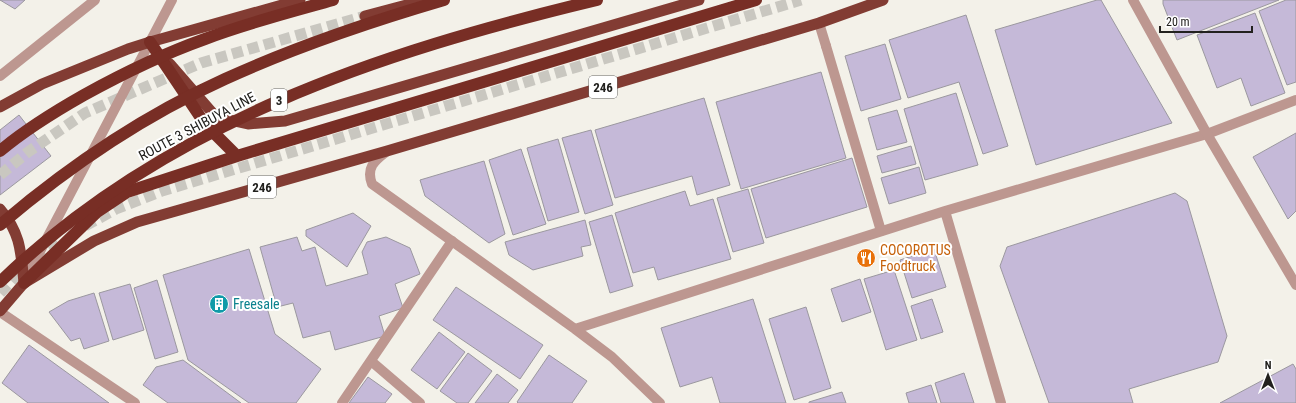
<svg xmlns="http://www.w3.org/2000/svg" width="1296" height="403" font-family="'Roboto Condensed',sans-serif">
  <rect width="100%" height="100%" fill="#f3f1e9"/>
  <path fill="#c5b9d8" stroke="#9b989f" d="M0,0H25L15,9Z
    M1097,0H1101L1172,123L1036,165L995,30Z
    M1163,0H1279L1177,40L1163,4Z
    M1286,0H1296V82L1287,85L1259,11Z
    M1255,13L1285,93L1251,106L1241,78L1217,88L1197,35Z
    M966,15L1008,146L983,154L959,82L908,98L889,40Z
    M885,44L901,99L861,111L845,56Z
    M821,72L846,158L741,189L716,102Z
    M956,93L978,165L925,180L904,109Z
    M704,98L730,185L697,195L692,176L615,198L595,130Z
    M897,110L907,142L877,150L868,118Z
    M19,115L51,156L0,195V130Z
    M591,130L613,205L585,214L562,138Z
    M1296,133V211L1288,219L1253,157Z
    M558,139L579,212L548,221L527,148Z
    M911,146L916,164L882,173L877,156Z
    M521,149L546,224L513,235L489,160Z
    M852,158L867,207L766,238L751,189Z
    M484,161L505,234L489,243L425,196L420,180Z
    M919,167L926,193L889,204L881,178Z
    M748,189L764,243L733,252L717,198Z
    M685,191L690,206L713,199L731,259L658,280L654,267L633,273L615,213Z
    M1175,193L1187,201L1227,336L1218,362L1129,389L1133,403H1049L1000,266L1007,247Z
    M353,213L371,226L347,267L306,236V230Z
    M612,215L633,286L610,293L589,222Z
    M585,220L591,245L581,247L583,256L533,270L509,255L505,242Z
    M297,237L302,251L315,247L326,286L368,274L362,252L367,242L386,237L410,248L420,274L395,284L403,308L379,316L385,336L335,350L330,331L303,338L293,303L277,307L260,247Z
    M249,249L275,334L321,369L296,403H249L188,360L163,275Z
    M934,249L946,287L912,298L900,260Z
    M894,270L917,340L886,350L864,279Z
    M860,279L871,312L842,322L831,289Z
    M157,280L178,352L155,359L134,288Z
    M130,284L144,330L113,340L99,293Z
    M456,287L543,345L520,379L433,320Z
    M94,293L109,341L84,349L80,338L71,341L49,312L68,301Z
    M753,299L786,403H720L712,377L680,387L661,328Z
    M932,299L943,332L921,339L911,306Z
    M806,307L831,388L794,400L769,319Z
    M439,332L465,352L437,389L411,370Z
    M29,345L109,403H28L2,383Z
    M468,353L492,371L468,403H457L440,391Z
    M549,355L587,381L572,403H518L517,402Z
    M183,360L241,403H168L143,385L156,367Z
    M1293,364L1296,369V403H1220Z
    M964,373L974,403H941L935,383Z
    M497,374L518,390L508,403H475Z
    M368,377L392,394L385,403H349Z
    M931,385L937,403H909L906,393Z
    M842,392L846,403H809V402Z"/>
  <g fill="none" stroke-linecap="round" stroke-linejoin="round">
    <path stroke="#c9c7c0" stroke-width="11" stroke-dasharray="11 5.5" stroke-linecap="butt" d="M0,175L28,152L85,113L201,63L365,16
      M85,226L116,209L162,191L801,0
      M0,293L12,280L61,242"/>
    <path stroke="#bd9790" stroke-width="10" d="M826,46L881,231
      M0,312L135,403
      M371,361L420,403
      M342,403L452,241"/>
    <path stroke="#bd9790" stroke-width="10" d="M819,23L826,46
      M386,152C374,161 366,168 372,184L575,329L612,357L660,403
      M945,211L1001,403
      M575,329L945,211L1207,134L1296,100"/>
    <path stroke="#bd9790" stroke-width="10" d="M1133,0L1207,134L1296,285
      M0,76L95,0
      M26,278L172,0"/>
    <path stroke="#823c33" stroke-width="11" d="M365,16L418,2
      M170,64L216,117L248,124L285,121L699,0
      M0,107L42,84L128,49L150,42L300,0
      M0,209C21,233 21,253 24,283
      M0,311L24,283L94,241L137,222L387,151L819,23L883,0"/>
    <path stroke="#782e25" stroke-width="12" d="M150,42L205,124L237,156
      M24,283L97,212L127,192L237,156L756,0"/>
    <path stroke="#782e25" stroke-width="12" d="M0,151C26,129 54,112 84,95C122,74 163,54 205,39C247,23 290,12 333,0
      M0,225C68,167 143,116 225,79C295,47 369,22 444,0
      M0,282C164,123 380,52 597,0"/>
  </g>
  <defs>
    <symbol id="restaurant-disc" viewBox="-11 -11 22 22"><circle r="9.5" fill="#e8710a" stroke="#fff"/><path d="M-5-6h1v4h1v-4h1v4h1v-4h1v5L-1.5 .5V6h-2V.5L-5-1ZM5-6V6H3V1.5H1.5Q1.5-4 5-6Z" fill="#fff"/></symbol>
    <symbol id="building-disc" viewBox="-11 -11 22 22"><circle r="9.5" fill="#0f9aa8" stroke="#fff"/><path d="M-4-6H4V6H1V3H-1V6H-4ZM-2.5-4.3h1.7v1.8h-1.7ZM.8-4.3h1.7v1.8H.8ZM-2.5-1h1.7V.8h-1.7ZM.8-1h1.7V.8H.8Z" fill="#fff"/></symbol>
  </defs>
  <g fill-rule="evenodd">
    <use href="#restaurant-disc" x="855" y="247" width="22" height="22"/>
    <use href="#building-disc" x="208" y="293" width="22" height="22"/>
  </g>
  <g text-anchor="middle" stroke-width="4" stroke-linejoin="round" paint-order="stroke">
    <g fill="#fff" stroke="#646462" stroke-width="1">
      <rect x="589" y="76" width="28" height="22" rx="3"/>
      <rect x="271" y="89" width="16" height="22" rx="3"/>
      <rect x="248" y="176" width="28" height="22" rx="3"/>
    </g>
    <g font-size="13" font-weight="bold" fill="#22211e">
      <text x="603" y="92">246</text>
      <text x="279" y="105">3</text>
      <text x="262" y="192">246</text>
    </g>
    <g font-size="14" fill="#22211e" stroke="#fff">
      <text transform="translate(197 126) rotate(-28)" y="5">ROUTE 3 SHIBUYA LINE</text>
    </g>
    <g font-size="14" fill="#c56008" stroke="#fff" text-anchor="start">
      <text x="880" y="255">COCOROTUS<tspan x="880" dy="16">Foodtruck</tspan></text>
    </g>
    <g font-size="14" fill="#0d838f" stroke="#fff" text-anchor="start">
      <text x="233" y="309">Freesale</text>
    </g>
  </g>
  <g transform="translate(1268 375)" stroke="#ffffff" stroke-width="3" paint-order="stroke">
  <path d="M0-3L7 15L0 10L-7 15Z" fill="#22211e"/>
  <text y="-6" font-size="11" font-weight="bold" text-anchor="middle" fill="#22211e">N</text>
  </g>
  <path d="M1160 26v6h92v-6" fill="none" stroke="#22211e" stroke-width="2"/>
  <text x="1166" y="26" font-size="12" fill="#22211e" stroke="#ffffff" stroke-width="3" paint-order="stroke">20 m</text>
</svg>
